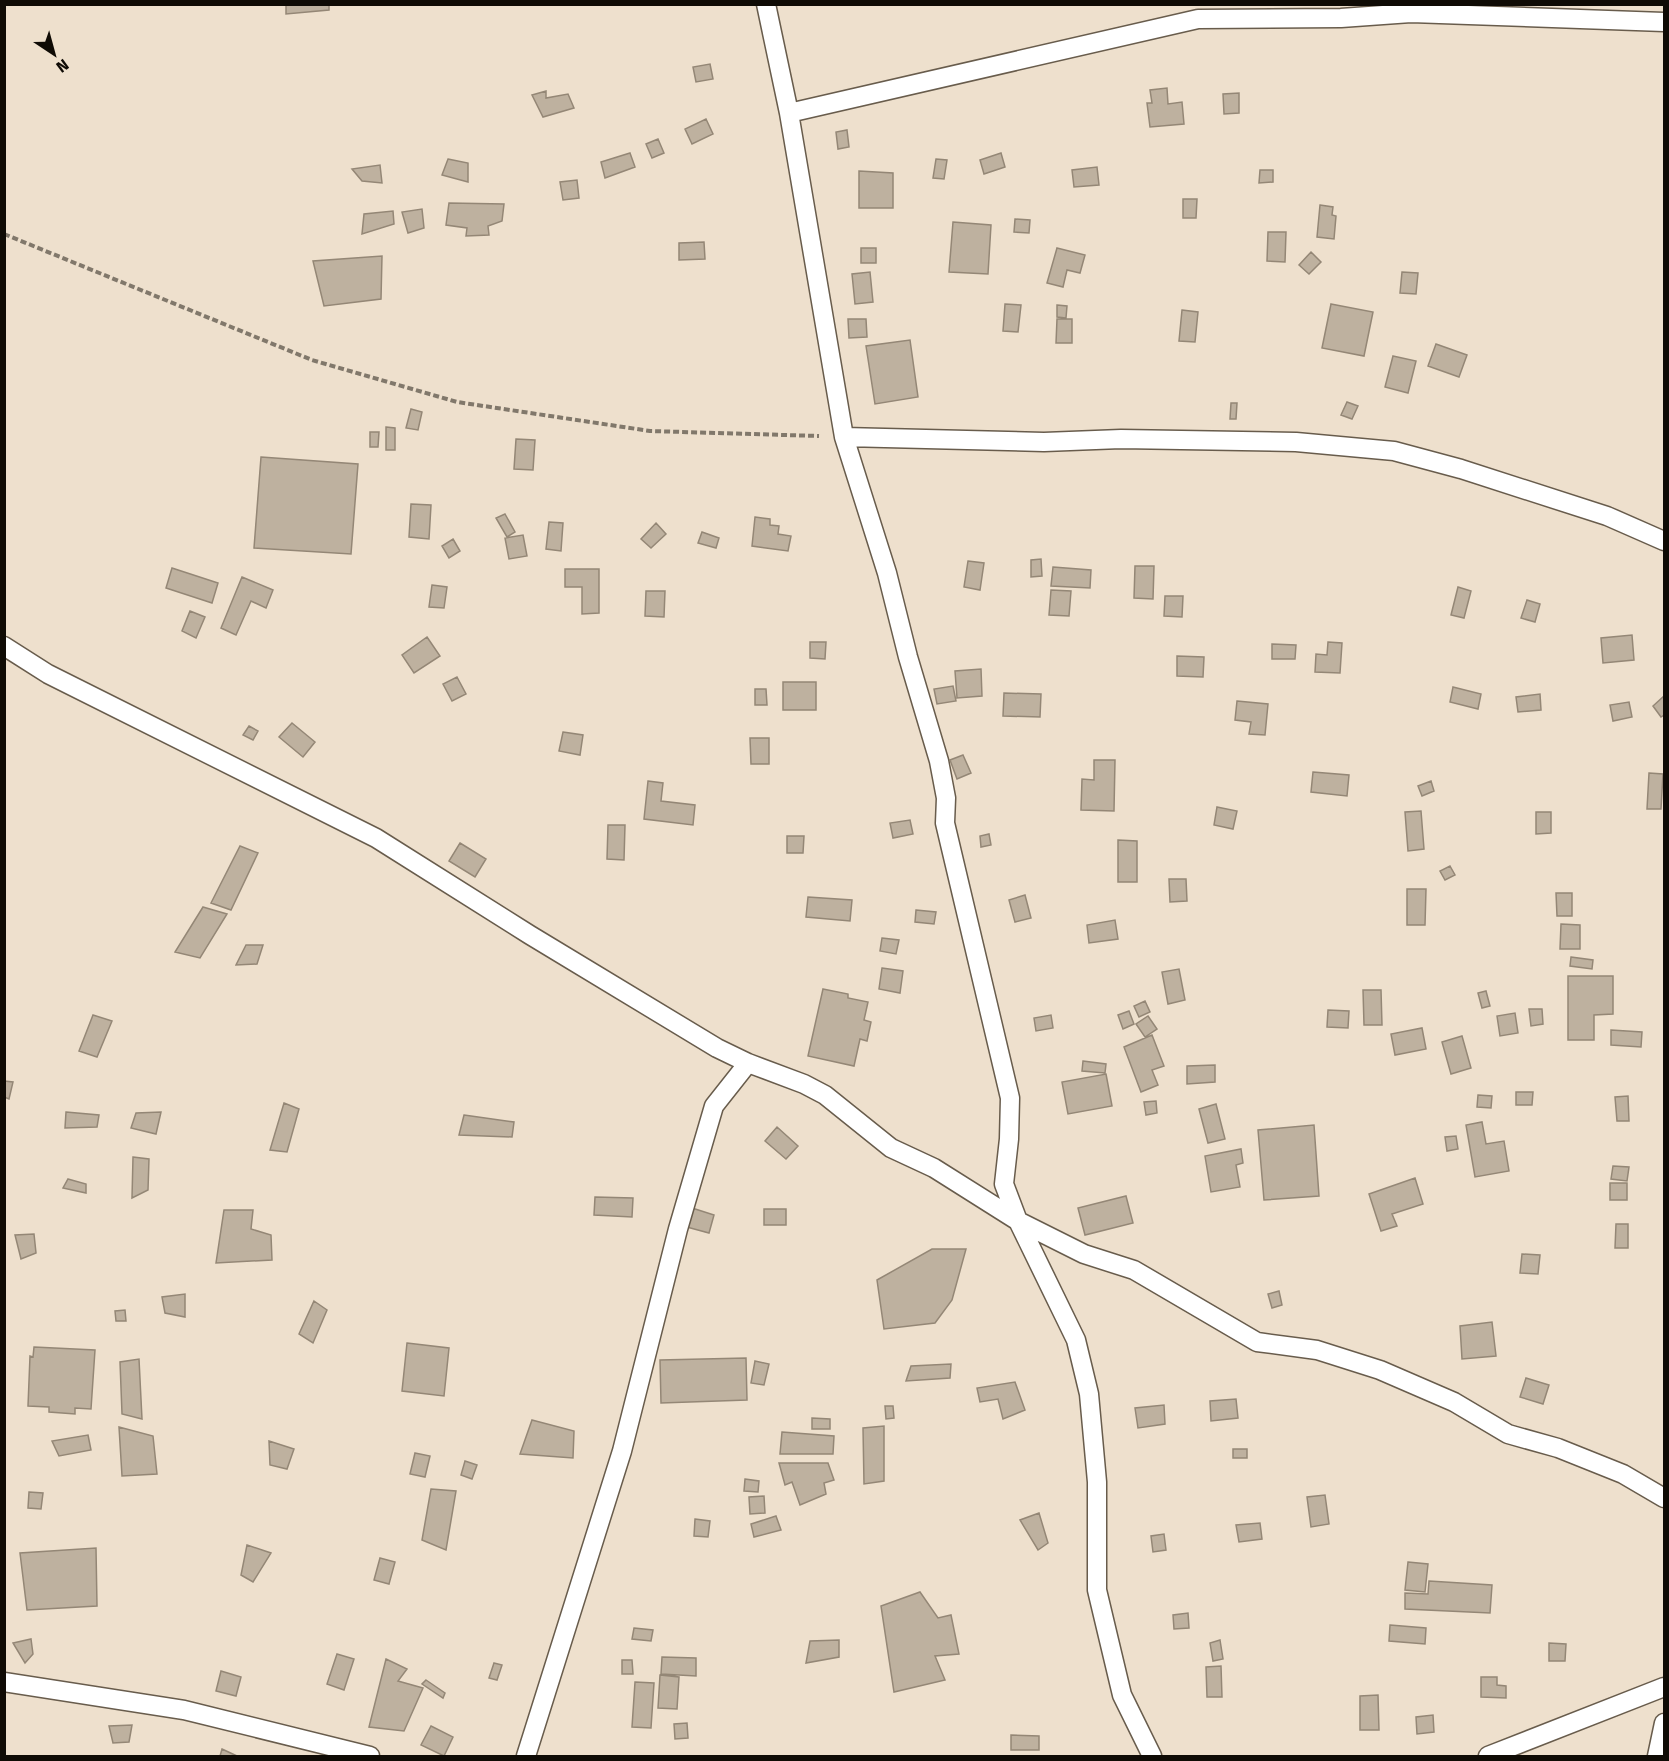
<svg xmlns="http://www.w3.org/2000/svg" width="1669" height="1761" font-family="'Fira Sans',sans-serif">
  <rect width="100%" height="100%" fill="#eee0cd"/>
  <path fill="#beb19f" stroke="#948776" stroke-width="1.5" d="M286,4H329V10L286,14Z
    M710,64L713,79L696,82L693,67Z
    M1167,88L1168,104L1182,102L1184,124L1150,127L1147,103H1152L1150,90Z
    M546,91V98L568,94L574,108L543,117L532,95Z
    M1239,93V113L1224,114L1223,94Z
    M706,119L713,134L692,144L685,129Z
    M847,130L849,147L838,149L836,132Z
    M658,139L664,153L652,158L646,144Z
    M630,153L635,167L605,178L601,162Z
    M1001,153L1005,167L984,174L980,160Z
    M448,159L468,163V182L442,175Z
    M936,159L947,160L944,179L933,178Z
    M380,165L382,183L362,181L352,169Z
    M1097,167L1099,185L1074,187L1072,170Z
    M1260,170H1273V182L1259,183Z
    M859,171L893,173V208H859Z
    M577,180L579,198L563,200L560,182Z
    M1183,199H1197L1196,218H1183Z
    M449,203L504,204L502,221L488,226L489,235L466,236L467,228L446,225Z
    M1320,205L1333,207L1332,215L1336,216L1334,239L1317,237Z
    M422,209L424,228L408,233L402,212Z
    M393,211L394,224L362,234L364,214Z
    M1015,219L1030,220L1029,233L1014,232Z
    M953,222L991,225L988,274L949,272Z
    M1268,232H1286L1285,262L1267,261Z
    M704,242L705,259L679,260V243Z
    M861,248H876V263H861Z
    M1057,248L1085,255L1080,273L1067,270L1063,287L1047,283Z
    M1311,252L1321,262L1309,274L1299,265Z
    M382,256L381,299L324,306L313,261Z
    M870,272L873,302L855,304L852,274Z
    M1402,272L1418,273L1416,294L1400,293Z
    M1005,304L1021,305L1018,332L1003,331Z
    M1331,304L1373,312L1364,356L1322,348Z
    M1057,305L1067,306L1066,318L1057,317Z
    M1182,310L1198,312L1195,342L1179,341Z
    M848,319H866L867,337L849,338Z
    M1057,319H1072V343H1056Z
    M910,340L918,397L875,404L866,346Z
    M1436,344L1467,355L1459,377L1428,366Z
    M1393,356L1416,361L1408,393L1385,387Z
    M1347,402L1358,406L1352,419L1341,415Z
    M1231,403H1237L1236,419H1230Z
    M411,409L422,412L418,430L406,428Z
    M386,427L395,428V450H386Z
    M370,432H379L378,447H370Z
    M516,439L535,440L533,470L514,469Z
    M261,457L358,464L351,554L254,548Z
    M411,504L431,505L429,539L409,537Z
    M505,514L515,532L507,537L496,518Z
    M755,517L770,519V525L779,526L778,534L791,536L788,551L752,546Z
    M549,522L563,523L561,551L546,549Z
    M656,523L666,534L651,548L641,539Z
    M702,532L719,538L716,548L698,543Z
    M523,535L527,556L509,559L505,538Z
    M453,539L460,551L449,558L442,546Z
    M1041,559L1042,576L1031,577V560Z
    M968,561L984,563L980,590L964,587Z
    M1135,566H1154L1153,599L1134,598Z
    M1053,567L1091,570L1090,588L1051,586Z
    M172,568L218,583L212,603L166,588Z
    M565,569H599V613L582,614V587H565Z
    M242,577L273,590L266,608L251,601L236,635L221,628Z
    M432,585L447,587L444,608L429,607Z
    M1458,587L1471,591L1464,618L1451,615Z
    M1051,590L1071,591L1069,616L1049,615Z
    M646,591H665L664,617L645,616Z
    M1165,596H1183L1182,617L1164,616Z
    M1527,600L1540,604L1535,622L1521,618Z
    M190,611L205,617L196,638L182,631Z
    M1632,635L1634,660L1603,663L1601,638Z
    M427,637L440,656L414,673L402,655Z
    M810,642H826L825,659L810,658Z
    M1328,642L1342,643L1340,673L1315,672L1316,654L1327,655Z
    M1272,644L1296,645L1295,659H1272Z
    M1177,656L1204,657L1203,677L1177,676Z
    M981,669L982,696L957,698L955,671Z
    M457,677L466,694L452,701L443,684Z
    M783,682H816V710H783Z
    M953,686L956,701L937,704L934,689Z
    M1453,687L1481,694L1478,709L1450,702Z
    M755,689H766L767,705H755Z
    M1004,693L1041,694L1040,717L1003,716Z
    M1540,694L1541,710L1518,712L1516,697Z
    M1664,696V715L1661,717L1653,706Z
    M1237,701L1268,704L1265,735L1249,734L1251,722L1235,720Z
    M1629,702L1632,717L1613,721L1610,705Z
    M292,723L315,742L303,757L279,737Z
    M249,726L258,731L253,740L243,735Z
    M563,732L583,735L580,755L559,751Z
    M750,738H769V764H751Z
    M963,755L971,773L957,779L950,760Z
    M1094,760H1115L1114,811L1081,810L1082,779L1094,780Z
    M1313,772L1349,775L1347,796L1311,792Z
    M1649,773L1663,774L1661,809H1647Z
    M648,781L663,783L661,801L695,805L693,825L644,819Z
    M1431,781L1434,791L1422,796L1418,786Z
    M1217,807L1237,811L1233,829L1214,825Z
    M1421,811L1424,849L1408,851L1405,812Z
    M1536,812H1551V833L1536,834Z
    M910,820L913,834L893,838L890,823Z
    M608,825H625L624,860L607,859Z
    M989,834L991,845L981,847L980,836Z
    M787,836H804L803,853H787Z
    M1118,840L1137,841V882H1118Z
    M460,843L486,859L475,877L449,861Z
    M240,846L258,853L231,910L211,903Z
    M1450,866L1455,875L1445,880L1440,871Z
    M1169,879H1186L1187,901L1170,902Z
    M1407,889H1426L1425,925H1407Z
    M1556,893H1572V916H1557Z
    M1025,895L1031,918L1015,922L1009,900Z
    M808,897L852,900L850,921L806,917Z
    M203,907L227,914L200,958L175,952Z
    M916,910L936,912L934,924L915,922Z
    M1115,920L1118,939L1089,943L1087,925Z
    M1561,924L1580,925V949H1560Z
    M882,938L899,940L896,954L880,951Z
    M246,945H263L257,964L236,965Z
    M1571,957L1593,960L1592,969L1570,966Z
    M882,968L903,971L900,993L879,989Z
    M1179,969L1185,1000L1168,1004L1162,972Z
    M1568,976H1613V1014L1594,1015V1040H1568Z
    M823,989L848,994V998L868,1002L864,1020L871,1022L867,1041L860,1039L854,1066L808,1056Z
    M1363,990H1381L1382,1025H1364Z
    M1486,991L1490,1006L1482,1008L1478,993Z
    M1145,1001L1150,1012L1139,1017L1134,1006Z
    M1529,1009H1542L1543,1024L1531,1026Z
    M1328,1010L1349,1011L1348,1028L1327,1027Z
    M1129,1011L1134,1024L1123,1029L1118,1015Z
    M1515,1013L1518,1033L1500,1036L1497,1016Z
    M93,1015L112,1021L97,1057L79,1051Z
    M1051,1015L1053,1028L1036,1031L1034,1018Z
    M1148,1016L1157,1029L1145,1037L1136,1024Z
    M1422,1028L1426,1049L1395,1055L1391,1034Z
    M1611,1030L1642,1032L1641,1047L1611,1045Z
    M1152,1035L1164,1066L1152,1070L1158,1085L1141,1092L1124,1047Z
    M1462,1036L1471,1068L1451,1074L1442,1042Z
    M1083,1061L1106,1064L1105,1073L1082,1071Z
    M1215,1065V1082L1187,1084V1066Z
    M1106,1074L1112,1106L1068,1114L1062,1082Z
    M4,1081L13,1082L9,1099L4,1097Z
    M1516,1092H1533L1532,1105H1516Z
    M1478,1095L1492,1096L1491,1108L1477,1107Z
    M1628,1096L1629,1121H1617L1615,1097Z
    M1156,1101L1157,1113L1146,1115L1144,1102Z
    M284,1103L299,1109L287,1152L270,1150Z
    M1216,1104L1225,1139L1208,1143L1199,1109Z
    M66,1112L99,1115L97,1127L65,1128Z
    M161,1112L156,1134L131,1128L136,1113Z
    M464,1115L514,1122L512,1137L459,1135Z
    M1482,1122L1486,1144L1504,1141L1509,1171L1475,1177L1466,1125Z
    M1314,1125L1319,1196L1264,1200L1258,1130Z
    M777,1127L798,1146L786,1159L765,1141Z
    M1456,1136L1458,1149L1447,1151L1445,1137Z
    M1241,1149L1243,1163L1236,1165L1240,1187L1211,1192L1205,1156Z
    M133,1157L149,1159L148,1190L132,1198Z
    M1613,1166L1629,1167L1627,1181L1611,1179Z
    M1415,1178L1423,1204L1392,1214L1397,1226L1381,1231L1369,1194Z
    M68,1179L86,1184V1193L63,1188Z
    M1610,1183H1627V1200H1610Z
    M1126,1196L1133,1223L1085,1235L1078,1208Z
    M595,1197L633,1198L632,1217L594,1215Z
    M689,1207L714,1215L709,1233L683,1226Z
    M764,1209H786V1225H764Z
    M224,1210H253L251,1229L271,1235L272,1260L216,1263Z
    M1616,1224H1628V1248H1615Z
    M34,1234L36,1253L21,1259L15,1235Z
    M932,1249H966L952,1300L935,1323L884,1329L877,1280Z
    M1522,1254L1540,1255L1538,1274L1520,1273Z
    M1279,1291L1282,1305L1272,1308L1268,1294Z
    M185,1294V1317L165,1313L162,1297Z
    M314,1301L327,1310L313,1343L299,1334Z
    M125,1310L126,1321H116L115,1311Z
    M1492,1322L1496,1356L1462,1359L1460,1326Z
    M407,1343L449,1348L444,1396L402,1391Z
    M34,1347L95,1350L91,1409L75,1408V1414L49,1412V1407L28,1406L30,1356L33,1357Z
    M746,1358L747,1400L661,1403L660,1360Z
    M139,1359L142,1419L122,1414L120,1362Z
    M755,1361L769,1364L764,1385L751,1383Z
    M951,1364L950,1378L906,1381L911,1366Z
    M1526,1378L1549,1385L1543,1404L1520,1397Z
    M1015,1382L1025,1410L1003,1419L998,1399L980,1402L977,1388Z
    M1236,1399L1238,1418L1211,1421L1210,1401Z
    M1164,1405L1165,1424L1138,1428L1135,1408Z
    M885,1406H893L894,1418L886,1419Z
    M812,1418L830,1419V1429H812Z
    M532,1420L574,1431L573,1458L520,1454Z
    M884,1426V1481L864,1484L863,1428Z
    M119,1427L153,1436L157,1474L122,1476Z
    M782,1432L834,1436L833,1454H780Z
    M88,1435L91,1450L59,1456L52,1441Z
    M269,1441L294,1449L287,1469L270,1465Z
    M1233,1449H1247V1458H1233Z
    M415,1453L430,1456L425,1477L410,1474Z
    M465,1461L477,1465L472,1479L461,1475Z
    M779,1463H828L834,1480L824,1483L826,1494L800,1505L792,1482L785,1485Z
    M745,1479L759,1481L758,1492L744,1491Z
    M431,1489L456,1491L446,1550L422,1540Z
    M29,1492L43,1493L41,1509L28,1508Z
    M1325,1495L1329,1524L1311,1527L1307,1497Z
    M764,1496L765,1513L750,1514L749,1497Z
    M1039,1513L1048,1543L1038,1550L1020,1520Z
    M776,1516L781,1530L754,1537L751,1524Z
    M695,1519L710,1521L708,1537L694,1536Z
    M1260,1523L1262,1539L1239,1542L1236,1525Z
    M1164,1534L1166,1550L1153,1552L1151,1536Z
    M247,1545L271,1553L253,1582L241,1575Z
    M96,1548L97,1606L27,1610L20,1553Z
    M380,1558L395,1562L389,1584L374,1580Z
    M1408,1562L1428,1564L1425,1592L1405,1590Z
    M1429,1581L1492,1585L1490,1613L1405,1609V1593L1428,1594Z
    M920,1592L938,1618L951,1615L959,1654L935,1656L945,1680L894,1692L881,1606Z
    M1188,1613L1189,1628L1174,1629L1173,1615Z
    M1390,1625L1426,1628L1425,1644L1389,1641Z
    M634,1628L653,1630L651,1641L632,1639Z
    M31,1639L33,1654L25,1663L13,1643Z
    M839,1640V1657L806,1663L810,1641Z
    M1220,1640L1223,1659L1213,1661L1210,1643Z
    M1549,1643L1566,1644L1565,1661H1549Z
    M337,1654L354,1659L344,1690L327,1684Z
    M662,1657L696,1658V1676L661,1674Z
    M386,1659L407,1669L398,1681L423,1688L404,1731L369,1727Z
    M622,1660H632L633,1674H622Z
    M494,1663L502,1665L497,1680L489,1678Z
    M1221,1666L1222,1697H1207L1206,1667Z
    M221,1671L241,1677L236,1696L216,1691Z
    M660,1675L679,1677L677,1709L658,1708Z
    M1481,1677H1497V1685L1506,1686V1698L1481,1697Z
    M426,1680L445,1693L443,1698L422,1684Z
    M635,1682L654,1683L651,1728L632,1727Z
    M1378,1695L1379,1730H1360V1696Z
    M1433,1715L1434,1732L1417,1734L1416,1717Z
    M687,1723L688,1738L675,1739L674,1724Z
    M132,1725L129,1742L113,1743L109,1726Z
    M431,1726L453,1737L444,1756L421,1745Z
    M1011,1735L1039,1736V1750H1011Z
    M222,1749L237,1756H220Z"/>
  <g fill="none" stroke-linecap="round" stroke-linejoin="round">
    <defs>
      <path id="lane" d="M766,4L789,113L844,437L1044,442L1121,439L1296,442L1394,451L1461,469L1607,516L1664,541
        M789,113L1198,19L1341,18L1411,13L1664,22
        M844,437L887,573L908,657L939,761L946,798L945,823L1010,1098L1009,1139L1004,1184L1018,1221L1076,1340L1089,1394L1097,1482V1590L1122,1695L1152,1756
        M4,646L48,674L376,838L530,935L717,1048L748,1063L804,1084L825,1095L891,1148L934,1168L1018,1221L1084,1254L1134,1270L1257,1342L1317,1350L1380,1370L1454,1402L1508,1434L1558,1448L1623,1474L1664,1498
        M4,1682L184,1710L370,1756
        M526,1756L622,1451L678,1229L714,1106L748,1063
        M1488,1756L1664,1687
        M1657,1756L1664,1723"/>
    </defs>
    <use href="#lane" stroke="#685c4c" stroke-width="21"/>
    <path stroke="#81786b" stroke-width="4" stroke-dasharray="6 3" stroke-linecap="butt" d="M4,234L312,360L457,402L650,431L819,436"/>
    <use href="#lane" stroke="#fff" stroke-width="18"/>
  </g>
  <rect width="1669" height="1761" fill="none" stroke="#0f0b05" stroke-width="12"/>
  <g transform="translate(54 54) rotate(144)" stroke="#eee0cd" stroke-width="4.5" paint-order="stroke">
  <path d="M0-4.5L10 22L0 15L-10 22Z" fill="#0f0b05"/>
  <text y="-9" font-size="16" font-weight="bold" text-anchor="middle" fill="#0f0b05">N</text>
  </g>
</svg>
